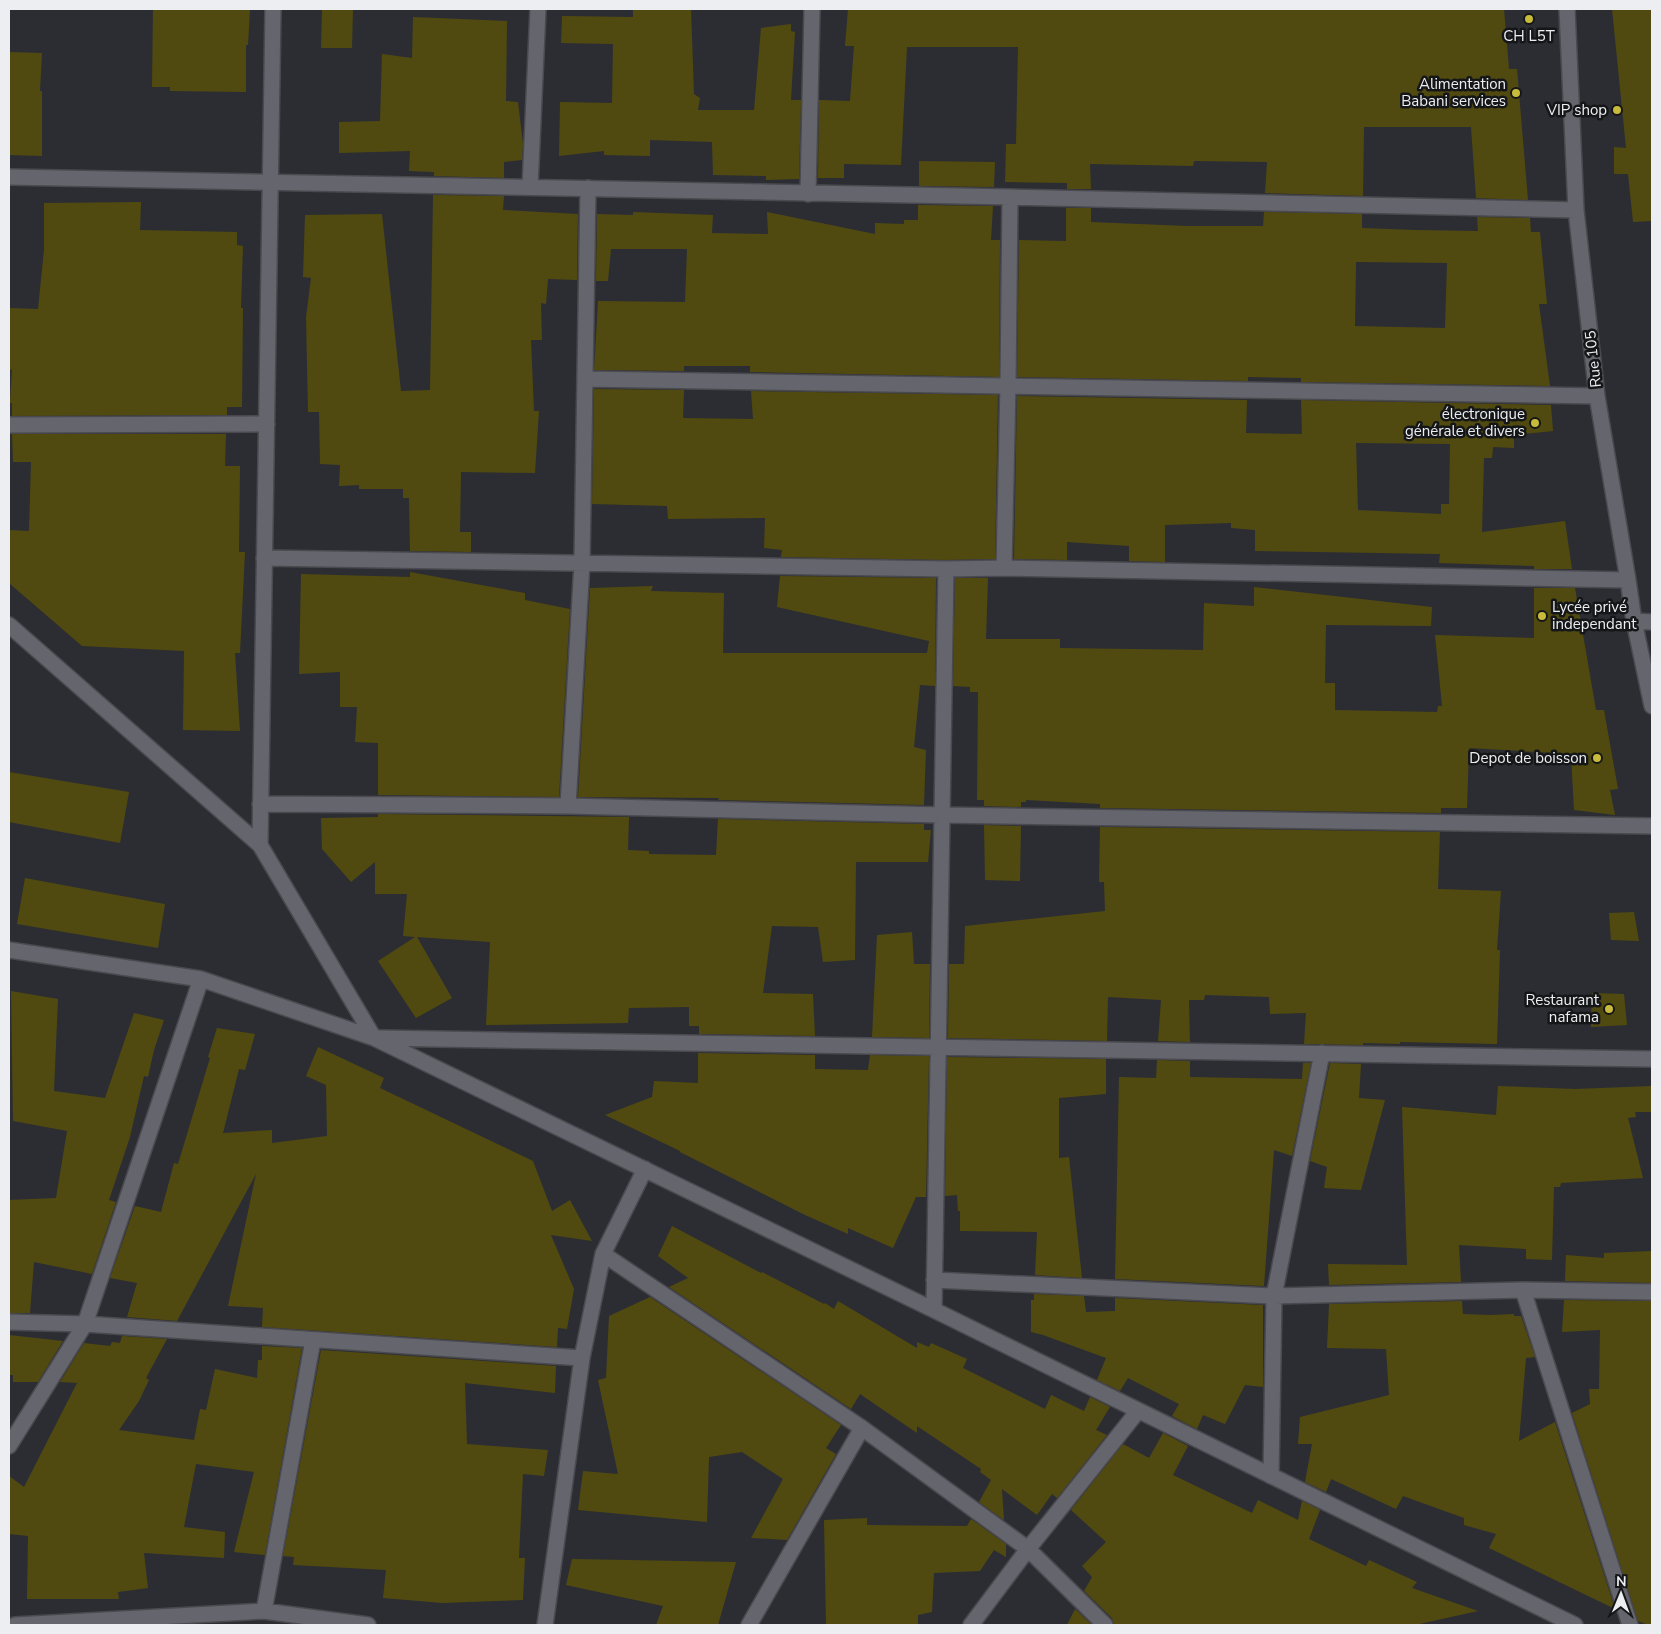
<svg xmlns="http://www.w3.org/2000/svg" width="1661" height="1634" font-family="'Nunito Sans',sans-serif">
  <rect width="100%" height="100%" fill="#2c2d33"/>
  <path fill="#514a10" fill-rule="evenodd" d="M153,9H250L248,45H246V92L170,91V87H152Z
    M322,9H353L352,48H321Z
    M633,9H691L694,94L700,98L698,110H754L761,28L791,24V31L795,32L791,100H801L799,179L766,180V176L713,175L712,142L650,140V156L604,155V151L559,156L560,102L612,103L613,44L561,43L562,16L633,17Z
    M848,9H1504L1509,69H1517L1528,200L1476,198L1471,127H1364L1363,196L1265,193L1267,162L1194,161L1193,166L1090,164L1091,189H1067V183L1005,182L1006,144H1016L1018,47H907L901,165L844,164V178H818L819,100L850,101L854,46H845Z
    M1612,9H1652V221L1633,222L1628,174H1614V147L1626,148Z
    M413,17L507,21L506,101L518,102L523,144L522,160L504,162V178L434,176V172L409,171L410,151L339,153V122L380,121L382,54L412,58Z
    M9,52L42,53L40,91H42V156L9,155Z
    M919,161L995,162L994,187L919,186Z
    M433,195L504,196L503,210L578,214L577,280L548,279L546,304L541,303L542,340H531L534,411H539L535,473L461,472L460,532H471V552L410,551L409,498H403V489H359V485L339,486L340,465L320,464L319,412H308L306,317L311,278L303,277L305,215L382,214L401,391L430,390Z
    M141,202L140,230L237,232V245L243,246L241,308H243L242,407H227V415L12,416V403H10L12,369L9,371V308L38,309L44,250V203Z
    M918,205L993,206L991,240H1000L999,377L750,372V366H684V371L594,370L598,301L685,302L687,249H611L608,281H596L597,214L633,215V212L713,215L712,233L768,234L767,212L875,234V223L904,224V220H918Z
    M1066,208H1091V222L1187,226H1263L1264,212L1362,214V228L1415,230L1478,231L1477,217L1530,218L1531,232H1540L1547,304H1539L1550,386L1301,382V378L1248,377V381L1017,377L1019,240L1066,241ZM1356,262L1447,263L1445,328L1355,326Z
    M594,389L684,390L683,418L753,419L751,391L998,395L995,559L946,560L781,557L782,550L764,548L765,518L668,519L667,506L592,504Z
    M1017,396L1247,400L1246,433L1302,434L1301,400L1551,405L1553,431L1514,435V448L1493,447L1492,458H1484L1482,532L1565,521L1572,569H1534V566L1439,563L1440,554L1255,551V530L1231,528V523L1165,525V562L1129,561V546L1067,542V560L1014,559ZM1356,443L1450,444L1449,504H1441V514L1358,510Z
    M12,434H226L225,466H240L239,552H245L240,653H235L240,731L183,730L184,651L82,646L9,583V530L29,531L31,462H13Z
    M410,572L525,593V600L570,609L559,797L378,795V743L355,742L357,707H340V672L299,674L301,574L410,577Z
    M780,576L936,578L935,686L920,685L914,747L926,750L924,805L718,800L719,798L578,797L590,588L653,586L651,591L724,593L723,653H927L929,641L777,607Z
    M955,578H988L986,639H1060V648L1203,650L1204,603L1254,606V587L1432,607L1431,626L1326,625L1325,683H1335V710L1437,712L1438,706H1442L1435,635L1534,638V588H1575L1596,710H1604L1618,789L1610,790L1615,815L1574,810L1571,754L1469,748L1467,808H1441V813L1100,808V804L1026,800V802H1021V807L984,806V800H977L978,692H970V687L953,686Z
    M9,772L129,792L120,843L9,822Z
    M378,814L629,817L628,850L649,851V854L716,855L718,819L924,824V830H931L928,862H856L855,960L823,962L818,927L772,926L763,993L813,994L815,1036L699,1034V1026H689V1007L629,1008L628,1023L486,1025L490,942L417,937L452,998L416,1018L378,961L415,937L403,936L407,894H375V862L351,882L322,849L321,818L378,817Z
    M984,825L1021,826L1020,881L985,880Z
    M1100,827L1440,832L1438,889L1501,891L1497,950H1500L1497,1044L1400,1042V1044L1363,1043V1045L1304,1044L1306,1013L1270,1014L1269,997L1205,995L1204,1000H1189L1190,1042L1158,1041L1161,1000L1108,997L1107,1041L948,1038L949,964H964L965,926L1105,911L1104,882H1099Z
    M25,878L165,904L158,948L17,924Z
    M1634,912L1639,941L1611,940L1609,913Z
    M912,932L914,964H930L929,1038L872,1037L877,935Z
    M11,991L58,999L54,1091L105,1098L134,1013L164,1020L154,1050L148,1077L144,1076L130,1137L109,1200L116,1202L92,1274L34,1262L30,1313H9V1200L56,1198L67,1131L13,1121Z
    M1592,993L1624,994L1627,1025L1591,1027Z
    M217,1028L255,1034L245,1070L239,1069L223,1133L272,1130V1143L327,1136L326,1085L306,1076L318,1047L384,1078L380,1088L533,1161L552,1211L570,1200L592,1241L551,1235L574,1289L567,1329L558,1328L557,1347L262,1327L263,1308L228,1306L256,1174L177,1321L127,1317L137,1283L110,1278L135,1206L161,1212L174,1163L178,1164L210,1058L208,1057Z
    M698,1053L815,1055V1069L868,1070L870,1055L929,1056L926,1197H916L893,1248L848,1228V1234L805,1215L680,1152V1151L605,1115L652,1097L654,1081L698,1083Z
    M947,1057L1106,1059V1094L1059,1098V1158L1069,1157L1082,1278L1035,1275L1037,1232L960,1231V1211H958L957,1195L945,1196Z
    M1157,1060L1190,1061V1077L1302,1079L1303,1063H1311L1292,1156L1274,1150L1264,1286L1115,1279L1119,1077L1156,1078Z
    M1330,1063L1361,1064L1359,1098L1385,1100L1361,1190L1324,1188L1327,1167L1310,1161Z
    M1498,1086L1575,1089L1652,1086V1112H1635L1636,1117L1628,1118L1643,1178L1561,1183L1560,1187H1554L1552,1260L1526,1259V1249L1459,1245L1461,1282L1329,1285L1328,1264L1407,1265L1402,1107L1496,1115Z
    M672,1226L761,1273L762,1272L824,1304L825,1303L834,1309L838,1301L917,1348V1342L929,1347L931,1343L967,1359L963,1368L1045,1409L1051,1395L1084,1411L1090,1397L1110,1407L1096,1430L1107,1435L1057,1498L1052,1494L1037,1515L1002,1489L1004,1520L979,1502L991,1480L980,1472L981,1469L917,1426V1433L860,1394L851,1409L669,1287L688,1278L658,1256Z
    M1652,1251V1283L1565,1281L1566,1255L1604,1258V1253Z
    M1034,1294L1084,1296L1086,1312L1115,1311V1298L1263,1305V1387L1245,1385L1225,1424L1203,1415L1197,1429L1172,1416L1179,1404L1128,1378L1120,1391L1097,1380L1106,1358L1043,1335L1031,1332V1300H1034Z
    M650,1297L841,1425L826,1448L836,1454L787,1540L751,1538L783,1479L742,1452L709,1457L707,1522L578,1510L583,1471L618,1474L598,1380L606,1378L609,1316Z
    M1564,1300L1652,1301V1625H1648L1638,1621L1572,1413L1590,1404L1589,1389H1599L1600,1330L1562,1332Z
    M1462,1301L1463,1314L1490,1315L1514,1314V1316H1521L1535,1357L1526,1358L1519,1441L1555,1422L1615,1609L1489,1548L1496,1534L1464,1525V1518L1403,1496L1396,1509L1331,1479L1326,1492L1305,1482L1312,1444H1298L1300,1417L1389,1395L1386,1349L1327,1348L1329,1304Z
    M9,1335L63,1341L38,1382H13V1375H9Z
    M122,1336L167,1339L146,1378L149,1380L139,1401L119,1430L194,1440L200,1409L206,1410L215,1369L257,1378L258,1360H262V1346L302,1348L265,1555L234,1552L254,1472L196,1464L184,1527L225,1532L224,1558L144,1553L148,1588L118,1592L119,1599H27L28,1536L9,1534V1476L24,1487L77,1383L60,1382L84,1343L110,1346L112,1342L120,1343Z
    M321,1350L556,1366L555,1393L465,1383L467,1444L548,1450L544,1476L523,1474L519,1558H525L523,1600L442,1603L383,1598L386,1570L293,1565L294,1557L283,1556Z
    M1163,1433L1188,1446L1173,1475L1252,1513L1258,1500L1298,1520L1302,1501L1320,1510L1309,1539L1366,1566L1369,1560L1417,1582L1412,1588L1478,1611L1415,1625H1114L1112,1618L1084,1591L1092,1577L1082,1566L1106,1542L1071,1510L1123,1444L1149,1458Z
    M867,1518V1525L967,1526L971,1519L1006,1544V1557L994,1550L980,1571L934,1573L932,1612L918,1615V1625H826L824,1520Z
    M572,1559L736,1562L718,1625H656L663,1606L566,1585Z
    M1075,1609L1092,1625H1067Z"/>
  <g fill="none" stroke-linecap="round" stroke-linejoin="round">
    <defs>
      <path id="minor" d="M1567,9L1576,210L1597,396L1628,580L1634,621L1652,706
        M9,177L1010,197L1576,210
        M530,187L538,9
        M808,194L812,9
        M586,379L1597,396
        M9,425L267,424
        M264,558L946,569L1004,568L1628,580
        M1004,568L1008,385L1010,197
        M1634,621L1652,622
        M9,625L260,845L374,1038
        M260,804L568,806L942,815L1652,826
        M568,806L582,563L588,188
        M260,845L273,9
        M9,950L201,979L374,1038L934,1310L1575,1625
        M379,1038L1652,1059
        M603,1254L862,1428L1028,1549L1105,1625
        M934,1280L1274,1296L1523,1290L1652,1292
        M1523,1290L1630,1625
        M934,1310L946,569
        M9,1322L85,1324L582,1358
        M9,1446L85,1324L201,979
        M1271,1476L1274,1296L1322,1053
        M264,1611L313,1340
        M15,1625L264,1611L368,1625
        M545,1625L582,1358L603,1254L645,1169
        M749,1625L862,1428
        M971,1625L1028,1549L1138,1411"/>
    </defs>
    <use href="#minor" stroke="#49494f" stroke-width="18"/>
    <use href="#minor" stroke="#65666d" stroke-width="15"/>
  </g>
  <g fill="#c8bb3b" stroke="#151618" stroke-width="2">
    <circle cx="1529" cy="19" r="5"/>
    <circle cx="1516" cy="93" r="5"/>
    <circle cx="1617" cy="110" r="5"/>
    <circle cx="1535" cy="423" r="5"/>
    <circle cx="1542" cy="616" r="5"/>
    <circle cx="1597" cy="758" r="5"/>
    <circle cx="1609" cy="1009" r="5"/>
  </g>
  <g text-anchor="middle" stroke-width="5" stroke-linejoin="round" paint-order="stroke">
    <g font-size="15" fill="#edeef2" stroke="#151618" text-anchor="end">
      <text x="1529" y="41" text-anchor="middle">CH L5T</text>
      <text x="1506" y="89">Alimentation<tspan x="1506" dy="17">Babani services</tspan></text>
      <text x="1607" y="115">VIP shop</text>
      <text x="1525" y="419">électronique<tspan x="1525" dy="17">générale et divers</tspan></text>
      <text x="1552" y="612" text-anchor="start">Lycée privé<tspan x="1552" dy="17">independant</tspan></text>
      <text x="1587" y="763">Depot de boisson</text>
      <text x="1599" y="1005">Restaurant<tspan x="1599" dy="17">nafama</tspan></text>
    </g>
    <g font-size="15" fill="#edeef2" stroke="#151618">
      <text transform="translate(1593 359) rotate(-96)" y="5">Rue 105</text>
    </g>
  </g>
  <rect width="1661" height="1634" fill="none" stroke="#edeef2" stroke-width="20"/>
  <g transform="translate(1621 1594) rotate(1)" stroke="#151618" stroke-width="4" paint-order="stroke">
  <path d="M0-4L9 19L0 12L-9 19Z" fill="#edeef2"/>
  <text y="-8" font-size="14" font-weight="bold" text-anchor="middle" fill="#edeef2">N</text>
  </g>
</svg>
